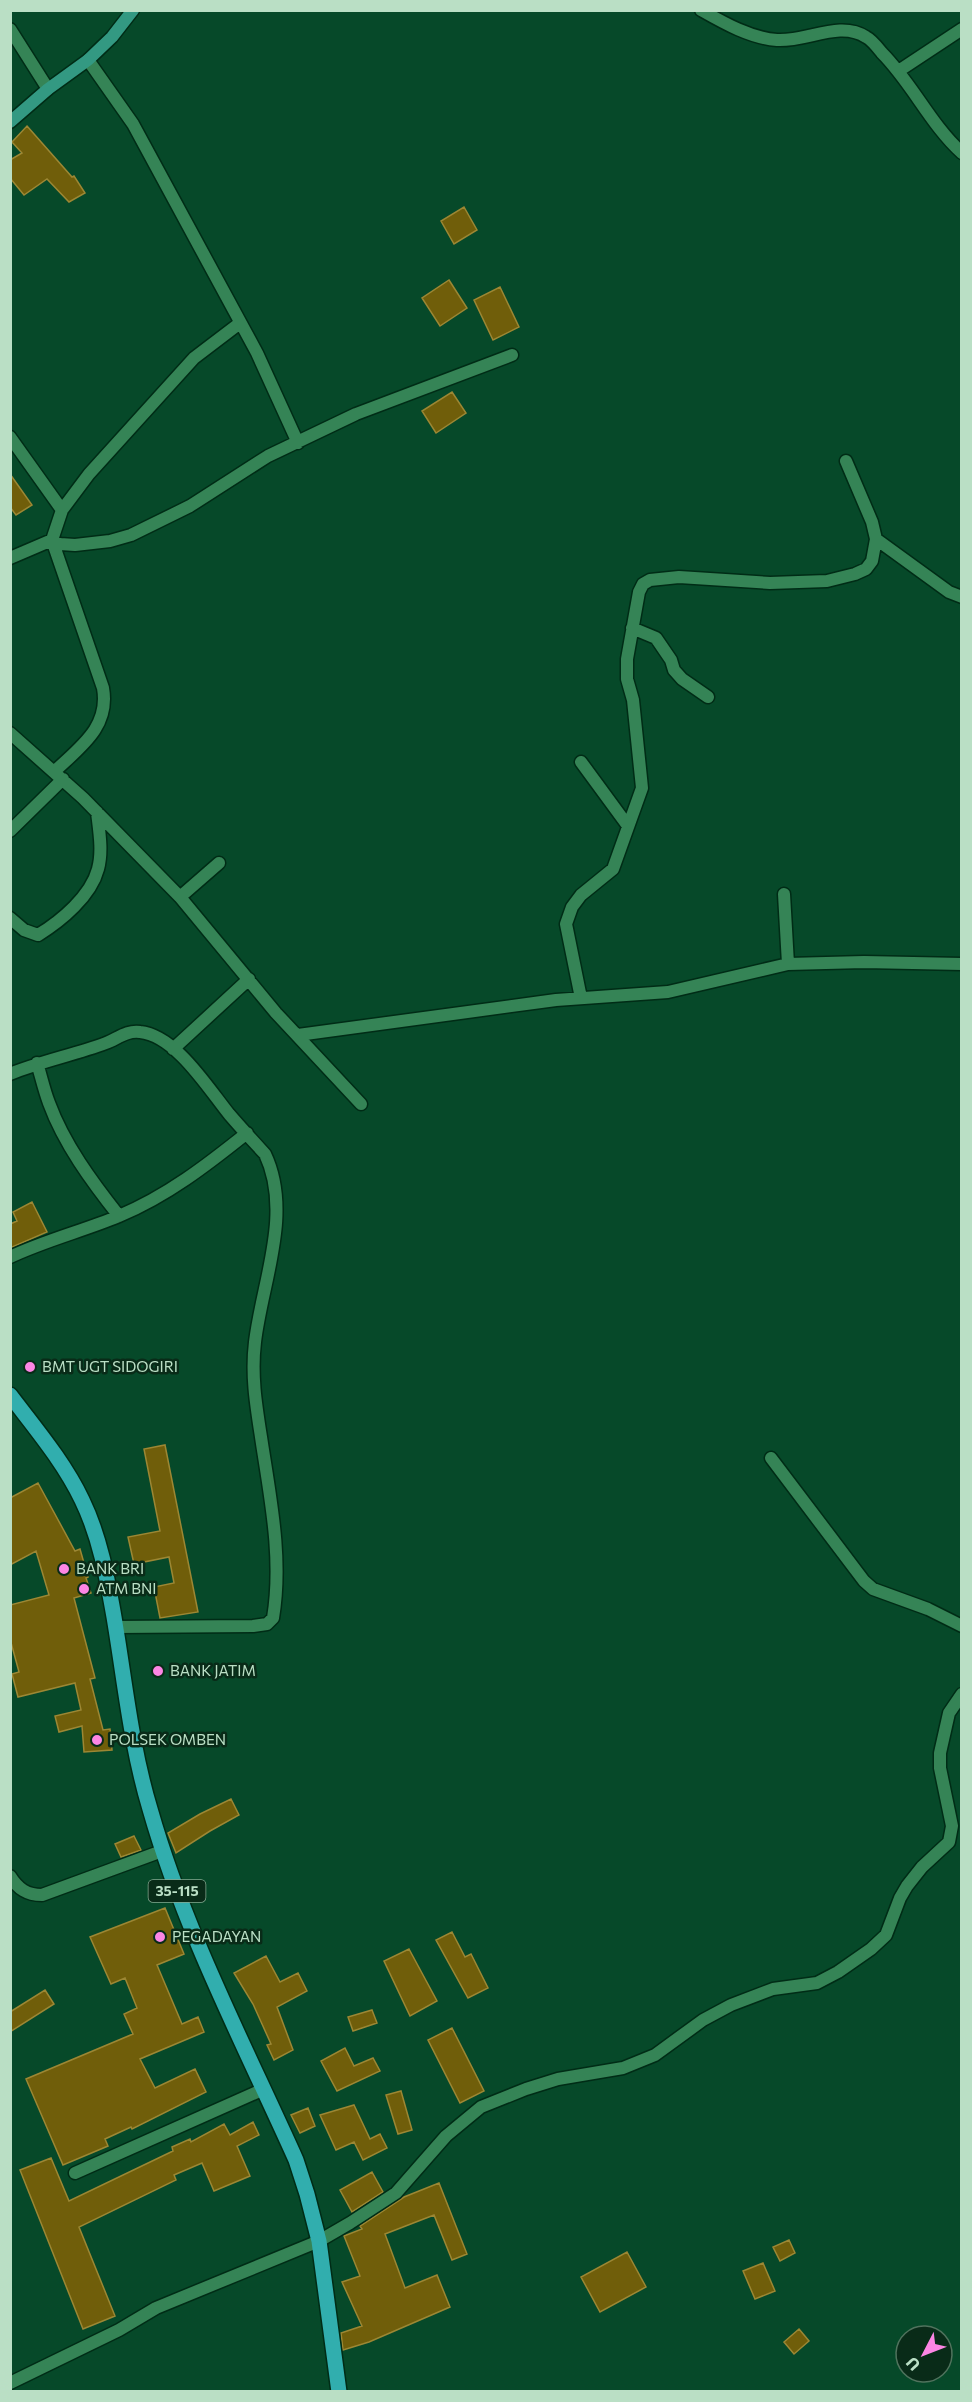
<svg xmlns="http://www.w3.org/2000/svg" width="972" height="2402" font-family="Commissioner,sans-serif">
  <rect width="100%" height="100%" fill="#064929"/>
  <path fill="#705e0a" stroke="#9c8734" stroke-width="1.5" d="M27,126L72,177L74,176L85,193L69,202L47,179L24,195L10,178V160L22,153L12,142Z
    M464,207L477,230L454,244L441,221Z
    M449,280L467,308L440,326L422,298Z
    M500,287L519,327L493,340L474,300Z
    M452,392L466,413L436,433L422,411Z
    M10,474L32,505L16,515L10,507Z
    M32,1202L47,1232L10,1248V1224L17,1221L13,1212Z
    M165,1445L198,1612L160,1618L154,1587L174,1583L169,1557L134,1564L128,1537L160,1531L144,1449Z
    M38,1483L75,1551L80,1549L88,1577L86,1578L91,1593L74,1598L95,1678L90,1679L103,1730L110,1729L112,1750L84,1752L82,1726L59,1732L55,1716L81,1710L75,1683L18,1697L12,1674L19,1672L10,1639V1605L49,1595L36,1551L10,1565V1498Z
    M231,1799L239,1815L210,1831L176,1853L168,1833L200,1814Z
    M134,1836L141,1850L121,1857L115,1844Z
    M165,1908L184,1954L157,1965L182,2024L198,2017L204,2032L140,2059L155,2088L195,2069L206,2092L132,2129L131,2127L105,2139L108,2146L63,2165L26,2079L133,2034L124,2014L137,2008L125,1978L111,1984L90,1937Z
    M452,1932L465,1957L471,1954L488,1988L468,1998L436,1940Z
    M409,1949L437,2001L410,2016L384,1961Z
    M266,1956L280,1982L298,1973L307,1991L277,2007L293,2050L274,2060L267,2045L271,2044L253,2004L234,1973Z
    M45,1990L54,2004L10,2032V2012Z
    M372,2010L377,2023L353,2031L348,2017Z
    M452,2028L484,2091L460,2103L428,2040Z
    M345,2048L354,2066L373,2058L380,2071L337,2091L321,2061Z
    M401,2091L412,2130L398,2134L386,2095Z
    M354,2105L370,2139L380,2134L387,2148L363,2160L354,2142L336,2150L320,2115Z
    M308,2108L315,2126L300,2133L291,2115Z
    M253,2122L259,2135L237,2146L250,2176L214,2191L202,2163L174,2175L176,2180L79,2227L115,2316L83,2329L20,2170L51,2158L69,2201L173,2151L172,2147L190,2139L191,2142L224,2124L230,2135Z
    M372,2172L383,2192L352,2212L340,2190Z
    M439,2183L467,2254L452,2260L434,2215L385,2234L405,2288L437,2275L450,2307L369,2342L343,2350L341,2333L362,2326L342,2282L360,2276L344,2236L362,2229L360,2226L404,2197Z
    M789,2240L795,2253L780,2261L773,2247Z
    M627,2252L646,2287L600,2312L581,2277Z
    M763,2263L775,2291L755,2299L743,2271Z
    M799,2329L809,2341L794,2354L784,2342Z"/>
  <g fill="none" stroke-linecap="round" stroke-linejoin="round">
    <defs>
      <path id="street" d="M701,10C724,23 750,38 777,40C806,42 840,20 866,37C872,40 878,48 882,53C912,83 930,124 962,153
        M10,29L48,89
        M88,60L133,124L257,353L298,443
        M900,70L962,29
        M10,437L62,510
        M876,539L949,592L962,597
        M10,558L52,540L60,544L75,545L110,541L131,535L190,506L268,456L356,414L512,355
        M632,628L656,638L671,660L674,670L682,679L708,697
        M10,733L83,798L180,897L276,1013L361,1104
        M581,762L628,826
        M55,771C80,747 110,727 103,688L52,540L62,510L89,474L194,358L240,323
        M10,831L63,779
        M784,894L788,964
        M180,897L219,863
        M10,918L24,930L38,935C61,921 91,896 98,869C103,851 99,830 97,812
        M581,998L566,924L572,907L581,895L613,869L642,788L633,700L627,679V659L639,592L643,584L650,580L679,577L770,583L827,581L855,574L866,569L872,561L876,539L872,522L846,461
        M298,1035L556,1000L668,992L788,964L864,962L962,964
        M173,1049L249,979
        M37,1063C41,1076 44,1090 49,1103C64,1144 92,1182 119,1216
        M10,1074C42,1061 74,1055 106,1043C117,1039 127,1030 140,1032C175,1035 208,1088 229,1114C241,1128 253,1141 265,1154C293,1213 262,1282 255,1342C251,1375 256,1405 261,1437C270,1497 283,1558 273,1618L267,1624L253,1626L116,1627
        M10,1257C46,1240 83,1231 119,1216C167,1196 207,1165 247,1133
        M771,1458L864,1581L873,1589L928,1609L962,1626
        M10,1876C18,1889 27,1895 42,1895L162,1851
        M75,2173L264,2089
        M10,2383L119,2330L156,2308L319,2241L350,2223L396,2193L446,2136L481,2107L526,2089L558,2079L623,2068L655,2055L703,2020L731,2005L773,1989L817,1983L838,1972L871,1949L886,1935L900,1898L907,1886L922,1867L949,1842L952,1826L940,1768V1753L949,1713L962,1694"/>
      <path id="secondary" d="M10,122L48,89L88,60L112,37L133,10"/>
      <path id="primary" d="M10,1395C35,1428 64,1462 82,1500C100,1537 107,1577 114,1617C125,1682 131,1746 150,1809C185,1932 244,2044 296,2160L307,2194L319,2241L339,2392"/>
    </defs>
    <use href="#street" stroke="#002c16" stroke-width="15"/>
    <use href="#secondary" stroke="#002c16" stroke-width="15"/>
    <use href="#primary" stroke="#002c16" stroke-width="18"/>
    <use href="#street" stroke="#358456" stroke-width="12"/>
    <use href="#secondary" stroke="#339982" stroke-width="12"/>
    <use href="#primary" stroke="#31aeae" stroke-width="15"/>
  </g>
  <g fill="#fc86e4" stroke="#092b18" stroke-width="2">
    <circle cx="30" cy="1367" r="6"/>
    <circle cx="64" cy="1569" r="6"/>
    <circle cx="84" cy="1589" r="6"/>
    <circle cx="158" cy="1671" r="6"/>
    <circle cx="97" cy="1740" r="6"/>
    <circle cx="160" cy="1937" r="6"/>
  </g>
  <g text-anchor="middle" stroke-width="5" stroke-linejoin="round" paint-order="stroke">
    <rect fill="#092b18" stroke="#85a991" stroke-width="1.5" x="148.5" y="1880" width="57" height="22" rx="4.5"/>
    <g font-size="14" font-weight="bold" fill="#badfc5">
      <text x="177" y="1896">35-115</text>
    </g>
    <g font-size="15" fill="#badfc5" stroke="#092b18" text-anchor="start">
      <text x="42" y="1372">BMT UGT SIDOGIRI</text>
      <text x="76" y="1574">BANK BRI</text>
      <text x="96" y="1594">ATM BNI</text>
      <text x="170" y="1676">BANK JATIM</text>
      <text x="109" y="1745">POLSEK OMBEN</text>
      <text x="172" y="1942">PEGADAYAN</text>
    </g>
  </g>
  <rect width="972" height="2402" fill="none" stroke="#badfc5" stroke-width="24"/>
  <g transform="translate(924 2354) rotate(228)"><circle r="28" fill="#092b18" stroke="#50735d" stroke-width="1.5"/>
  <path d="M0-4.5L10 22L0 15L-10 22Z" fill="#fc86e4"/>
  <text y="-9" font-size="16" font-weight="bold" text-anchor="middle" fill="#badfc5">U</text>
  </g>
</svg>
